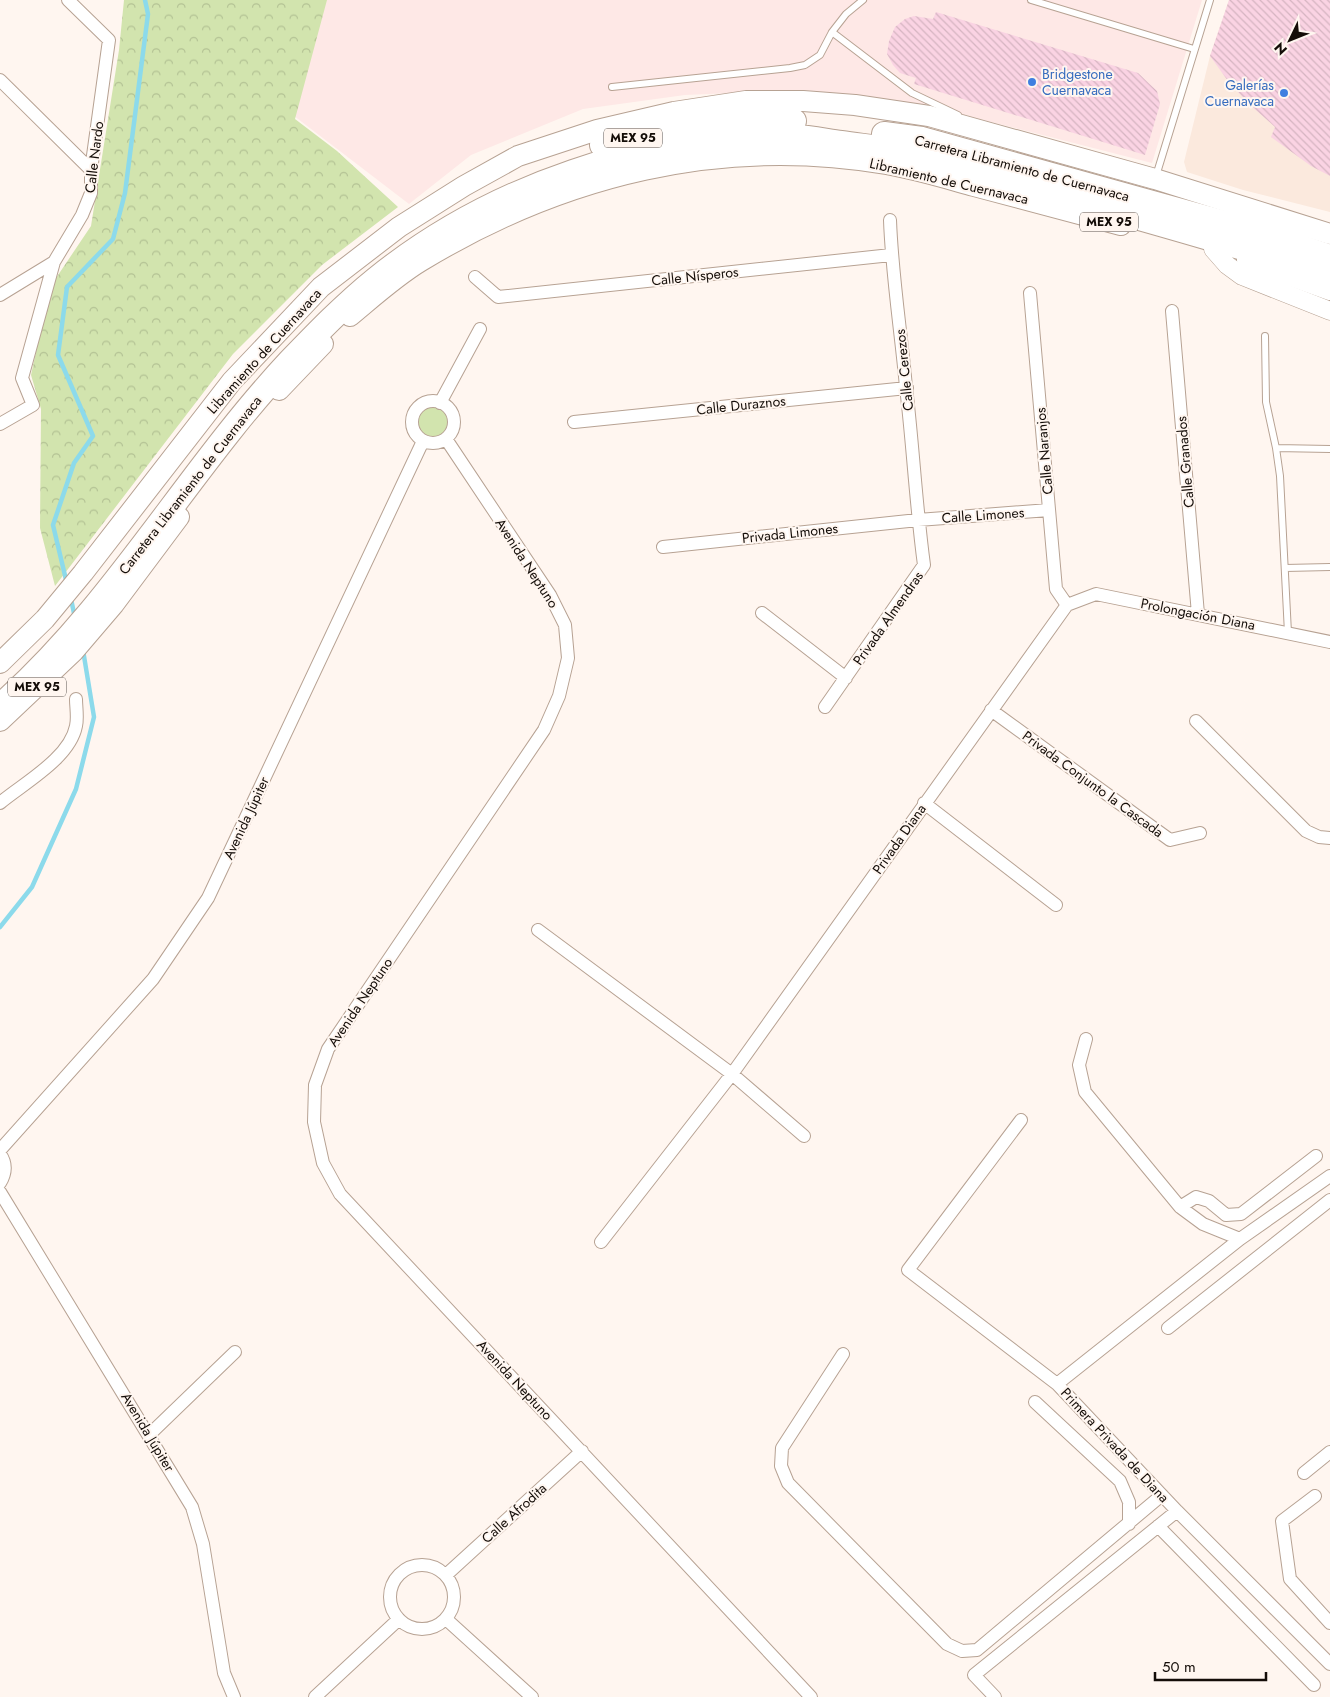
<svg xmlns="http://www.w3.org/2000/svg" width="1330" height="1697" font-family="Jost,sans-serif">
  <defs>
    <pattern id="forest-crowns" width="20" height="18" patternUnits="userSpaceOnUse" patternTransform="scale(1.25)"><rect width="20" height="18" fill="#d2e4ae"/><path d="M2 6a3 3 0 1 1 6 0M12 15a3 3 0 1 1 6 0" fill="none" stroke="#b3c294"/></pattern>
    <pattern id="building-back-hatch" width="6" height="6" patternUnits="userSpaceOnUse" patternTransform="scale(1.25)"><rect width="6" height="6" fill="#fad3e3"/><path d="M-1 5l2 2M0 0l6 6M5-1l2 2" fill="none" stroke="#d5b4c1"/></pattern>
  </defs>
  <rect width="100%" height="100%" fill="#fff6f0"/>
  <path fill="#fbe9dd" d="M1229,0H1330V212L1243,190L1187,172L1184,162L1210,56Z"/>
  <path fill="#fee8e6" d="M252,0H1202L1152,163L948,111L782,91L685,95L583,109L471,155L409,204L230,67Z"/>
  <path fill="#d2e4ae" d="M416 422a16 16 0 1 1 32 0a16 16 0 1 1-32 0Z"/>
  <path fill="url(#forest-crowns)" d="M124,0H327L295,119L337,151L398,207L322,265L233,354L55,586L40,528L41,409L31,375L50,287L91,226L119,50Z"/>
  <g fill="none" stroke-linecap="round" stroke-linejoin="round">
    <path stroke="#8cdaeb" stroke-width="4.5" d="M67,584L53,525L74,463L93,436L58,355L67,287L113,239L125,193L148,14L145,0
      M71,599L75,618
      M0,927L32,887L76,789L94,717L83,650"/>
  </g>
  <path fill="url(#building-back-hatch)" d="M1229,0H1330V176L1311,166L1271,137L1275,127L1249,104L1228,81L1210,56Z
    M936,12L1138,73L1157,91L1160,104L1145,155L914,84L916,78L900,73L893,65L887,54L889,41L895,27L905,19L914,16L933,19Z"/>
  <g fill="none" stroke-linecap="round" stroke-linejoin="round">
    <defs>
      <path id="lane" d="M1031,0L1194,49
        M832,32L912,93L958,115
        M612,87L790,68L805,65L820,55L832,32L846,14L863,0
        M1156,176L1210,0
        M1265,336L1266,402L1276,448L1280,476L1288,633
        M1276,448L1330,449
        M1285,568L1330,567"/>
      <path id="street" d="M0,80L91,170
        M475,277L498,297L891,255
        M1030,293L1056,589L1067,605
        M0,295L54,262L82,215L91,193V170L109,40L68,0
        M1172,311L1198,614
        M412 422a21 21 0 1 1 42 0a21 21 0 1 1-42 0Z
        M440,403L480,329
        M574,422L907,388
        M0,424L33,405L22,378L54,262
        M446,439L550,595L565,625L568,658L559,696L544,730L328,1049L315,1085L314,1122L323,1163L340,1194L811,1697
        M663,547L918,520L1049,510
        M762,613L846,678
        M825,707L924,565C916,506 913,446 906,387C901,331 892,276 890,220
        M991,710L1170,840L1200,833
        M1196,721L1306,831L1319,837L1330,838
        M0,803C24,783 70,758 76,726C78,718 76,707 76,699
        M924,803L1056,905
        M538,930L732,1074L804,1136
        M1086,1039L1079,1065L1085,1092L1180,1207L1203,1224L1240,1239
        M1021,1120L908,1270L1057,1384L1177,1511L1330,1664
        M0,1150L153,979L208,898L423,441
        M0,1154C7,1164 6,1173 0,1183
        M0,1192L192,1507L203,1544L224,1673L234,1697
        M1180,1207L1196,1197L1209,1201L1226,1215L1241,1214L1316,1156
        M601,1242L732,1074L1067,605L1096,594L1330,642
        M1168,1328L1330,1200
        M843,1354L782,1448L781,1466L788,1483L947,1644L962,1651L977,1650L1162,1495
        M1057,1384L1240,1239L1330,1176
        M1035,1402L1120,1481L1129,1502V1524
        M150,1434L235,1352
        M1304,1473L1330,1452
        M1315,1496L1282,1521L1290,1579L1330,1623
        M1158,1526L1314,1685
        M390 1597a32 32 0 1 1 64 0a32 32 0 1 1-64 0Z
        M446,1575L582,1451
        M446,1619L532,1697
        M315,1697L399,1619
        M995,1697L974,1675L1177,1511"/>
      <path id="secondary" d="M1213,249L1227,265L1242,276L1330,311"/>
      <path id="primary" d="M1247,260L1330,290
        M350,316C373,297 396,276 421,261C563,175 721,136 886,164C915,169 945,178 974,186C1023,199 1072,212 1121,225
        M279,390L323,344
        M0,663L45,619L83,573L232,381L321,287L399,227L464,186L518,156L597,130L674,112L746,101H803L855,105L929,116L1155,179L1330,234
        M0,721L73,652L114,604L179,517"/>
      <path id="highway" d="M884,134L922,139L1250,230L1330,257
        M602,145L677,129L746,121H794
        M0,706C114,606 187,471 290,361C317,333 345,304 376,279C492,186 645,134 794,137C810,137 826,141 841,143C862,146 884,148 904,152C945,161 986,175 1026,186C1128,215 1229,242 1330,275"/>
    </defs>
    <use href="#lane" stroke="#b7a293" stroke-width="8"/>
    <use href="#street" stroke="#b7a293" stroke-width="14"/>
    <use href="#secondary" stroke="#b7a293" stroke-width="19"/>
    <use href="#primary" stroke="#b7a293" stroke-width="22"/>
    <use href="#highway" stroke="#b7a293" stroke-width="26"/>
    <use href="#lane" stroke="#fff" stroke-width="6"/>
    <use href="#street" stroke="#fff" stroke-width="12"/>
    <use href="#secondary" stroke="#fff" stroke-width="18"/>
    <use href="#primary" stroke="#fff" stroke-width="20"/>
    <use href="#highway" stroke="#fff" stroke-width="24"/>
  </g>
  <g fill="#3f7fe0" stroke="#fff6f0" stroke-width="2">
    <circle cx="1032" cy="82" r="5"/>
    <circle cx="1284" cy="93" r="5"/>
  </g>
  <g text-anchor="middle" stroke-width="4" stroke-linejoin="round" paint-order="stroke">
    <g fill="#fff6f0" stroke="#5a534e" stroke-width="1">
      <rect x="604" y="128.5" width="58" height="19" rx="4"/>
      <rect x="1080" y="212.5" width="58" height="19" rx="4"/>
      <rect x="8" y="677.5" width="58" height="19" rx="4"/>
    </g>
    <g font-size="12" font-weight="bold" fill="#140d08">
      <text x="633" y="142">MEX 95</text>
      <text x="1109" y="226">MEX 95</text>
      <text x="37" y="691">MEX 95</text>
    </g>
    <g font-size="14" fill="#366cbe" stroke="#fff6f0" text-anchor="start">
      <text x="1042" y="79">Bridgestone<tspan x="1042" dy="16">Cuernavaca</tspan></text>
      <text x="1274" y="90" text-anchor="end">Galerías<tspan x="1274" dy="16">Cuernavaca</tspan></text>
    </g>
    <g font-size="14" fill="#140d08" stroke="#fff6f0">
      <text transform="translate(94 157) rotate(-83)" y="5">Calle Nardo</text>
      <text transform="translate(1022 168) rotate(15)" y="5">Carretera Libramiento de Cuernavaca</text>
      <text transform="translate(949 181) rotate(13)" y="5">Libramiento de Cuernavaca</text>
      <text transform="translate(695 276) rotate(-6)" y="5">Calle Nísperos</text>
      <text transform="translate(264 351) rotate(-48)" y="5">Libramiento de Cuernavaca</text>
      <text transform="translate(904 370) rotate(-96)" y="5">Calle Cerezos</text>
      <text transform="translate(741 405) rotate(-6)" y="5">Calle Duraznos</text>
      <text transform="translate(1044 451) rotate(-95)" y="5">Calle Naranjos</text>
      <text transform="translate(1185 462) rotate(-95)" y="5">Calle Granados</text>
      <text transform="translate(190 485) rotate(-52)" y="5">Carretera Libramiento de Cuernavaca</text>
      <text transform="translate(983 515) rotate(-4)" y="5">Calle Limones</text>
      <text transform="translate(790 533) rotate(-6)" y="5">Privada Limones</text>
      <text transform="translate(527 563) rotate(57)" y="5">Avenida Neptuno</text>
      <text transform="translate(1198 614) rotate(11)" y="5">Prolongación Diana</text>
      <text transform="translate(888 618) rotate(-55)" y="5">Privada Almendras</text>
      <text transform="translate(1093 784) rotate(36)" y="5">Privada Conjunto la Cascada</text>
      <text transform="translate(246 818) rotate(-65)" y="5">Avenida Júpiter</text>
      <text transform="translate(899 839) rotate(-55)" y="5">Privada Diana</text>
      <text transform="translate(360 1002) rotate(-56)" y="5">Avenida Neptuno</text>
      <text transform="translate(515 1380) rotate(47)" y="5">Avenida Neptuno</text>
      <text transform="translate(148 1432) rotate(59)" y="5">Avenida Júpiter</text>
      <text transform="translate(1115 1445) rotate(47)" y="5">Primera Privada de Diana</text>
      <text transform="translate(514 1513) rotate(-42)" y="5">Calle Afrodita</text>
    </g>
  </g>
  <g transform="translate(1290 40) rotate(227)" stroke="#fff6f0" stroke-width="4" paint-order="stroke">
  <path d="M0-4L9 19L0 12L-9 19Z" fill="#140d08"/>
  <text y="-8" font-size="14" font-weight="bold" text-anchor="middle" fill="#140d08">N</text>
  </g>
  <path d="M1155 1672v8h111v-8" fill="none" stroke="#140d08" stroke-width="2.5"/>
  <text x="1162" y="1672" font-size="15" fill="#140d08" stroke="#fff6f0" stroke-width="4" paint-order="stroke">50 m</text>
</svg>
